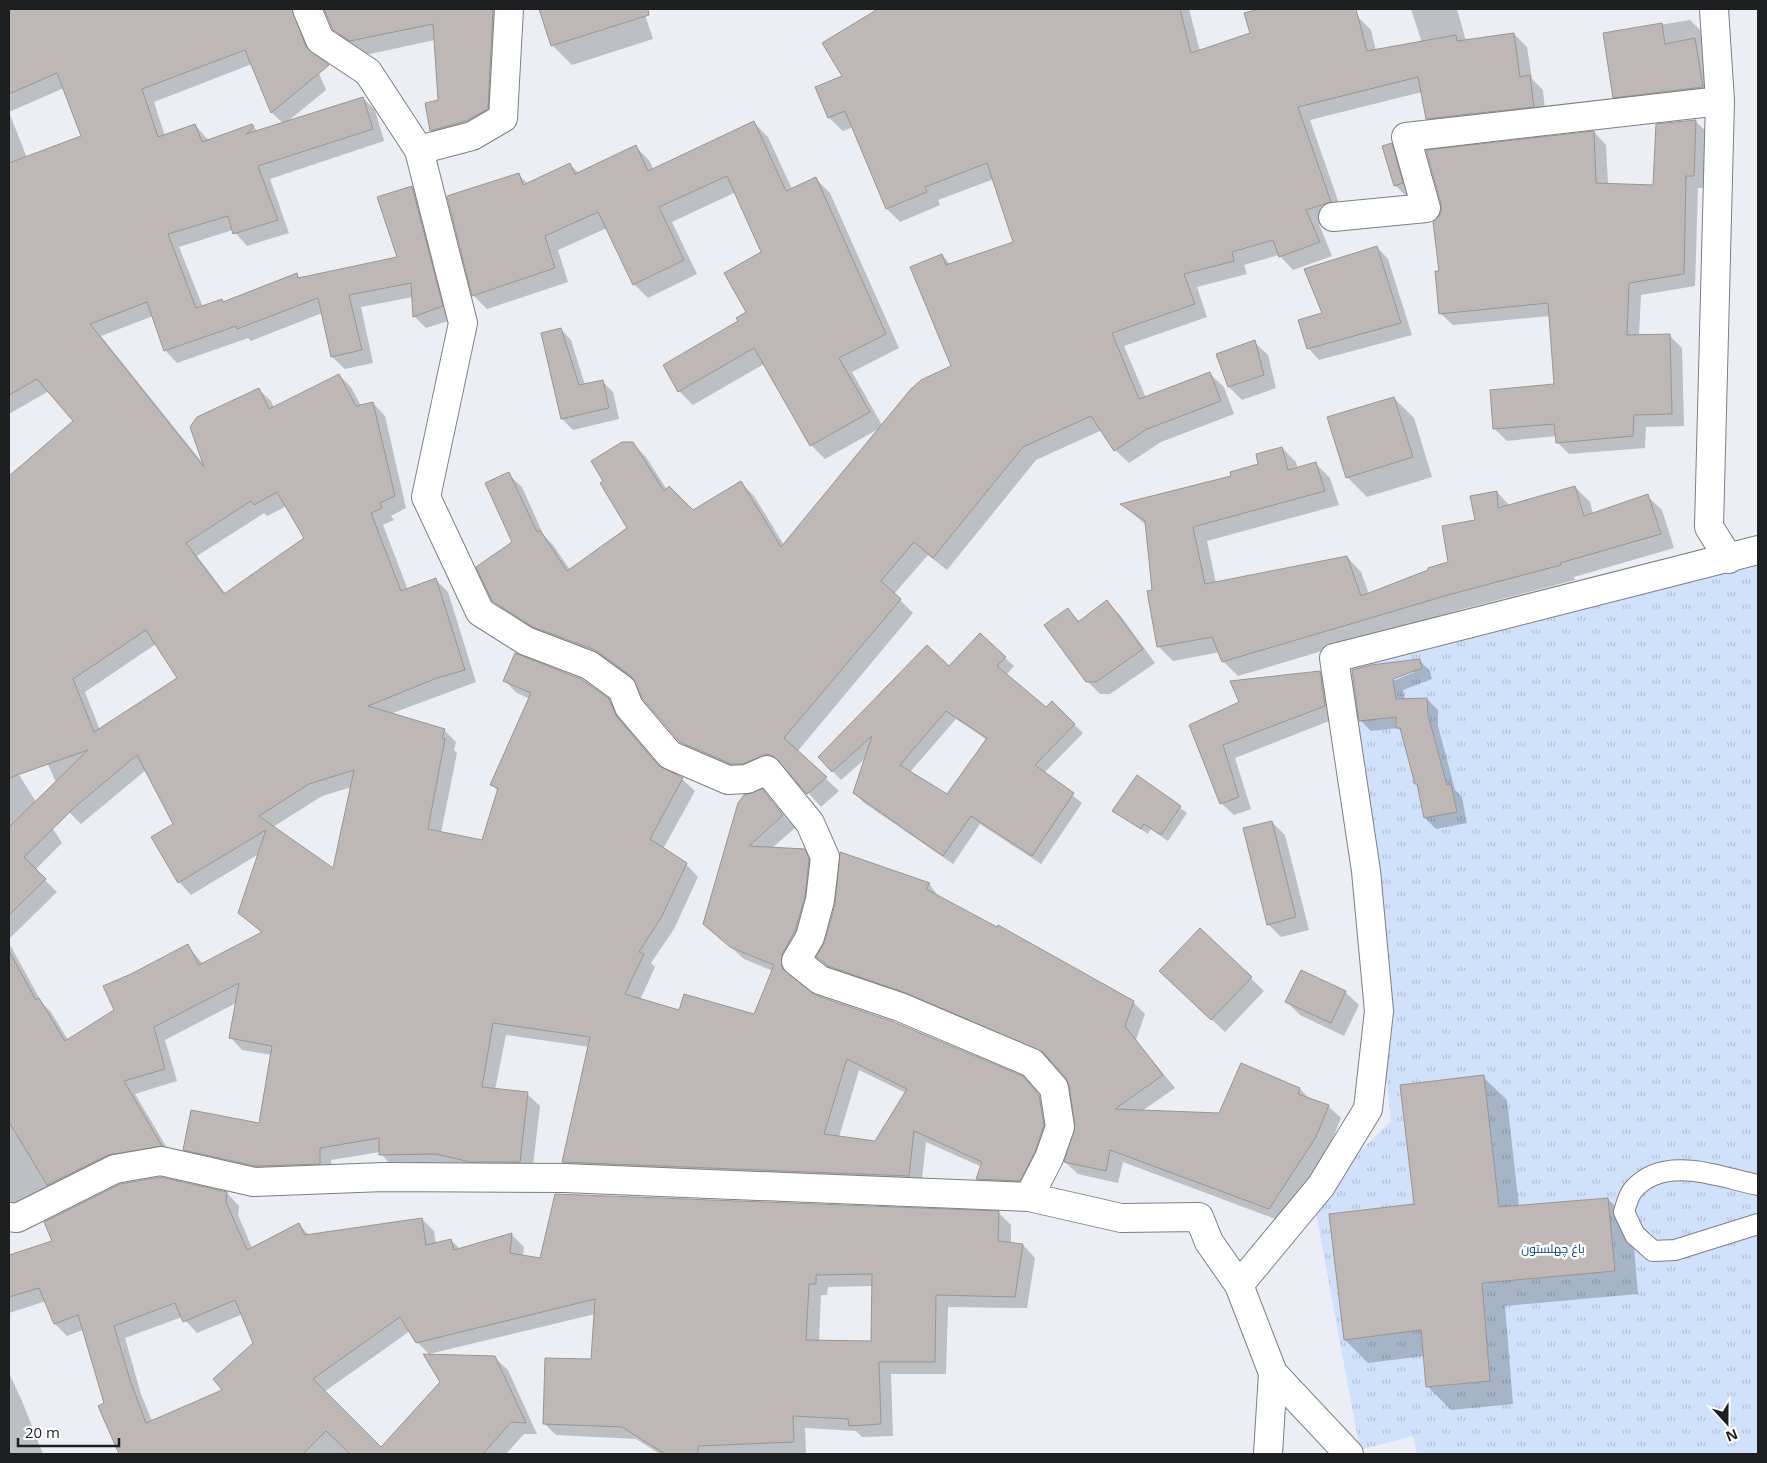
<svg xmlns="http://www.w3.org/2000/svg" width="1767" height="1463" font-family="'Open Sans',Cairo,sans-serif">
  <defs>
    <pattern id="park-tufts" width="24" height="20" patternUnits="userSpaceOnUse" patternTransform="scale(1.25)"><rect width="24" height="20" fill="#d0e1fb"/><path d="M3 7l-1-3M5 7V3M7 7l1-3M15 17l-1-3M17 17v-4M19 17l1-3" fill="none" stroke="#b2c1d7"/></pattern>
  </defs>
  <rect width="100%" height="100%" fill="#ebeff5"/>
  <path fill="url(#park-tufts)" d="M1758,545V1454H1417L1413,1436L1360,1450L1313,1197L1391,1121L1341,664Z"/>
  <path fill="#0003" fill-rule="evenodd" d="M9,9H292L326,90L287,122L363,98L375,110L384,141L270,179L289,233L247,246L233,230L179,247L203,307L224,303L296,274L301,279L398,258L412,187L424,199L454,319L426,328L414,316L413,297L361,307L373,363L345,369L332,357L322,313L251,341L248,338L177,363L165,350L153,316L101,336L205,466L258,389L271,401L274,408L339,375L351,387L361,406L373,403L385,416L406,508L391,516L394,520L383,525L408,590L436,580L448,592L476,682L390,714L444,730L456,742L454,750L457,753L441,833L483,842L498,791L492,785L530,699L517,693L504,680L608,700L621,713L629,731L661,768L682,779L695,791L663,849L686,864L698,877L674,929L651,963L655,967L640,1000L680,1011L754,1015L773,971L744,959L705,924L762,791L795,828L772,848L804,851L817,863L792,973L796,982L814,996L1022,1077L1051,1109L1032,1193L990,1191L978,1179L982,1167L926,1142L921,1188L576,1174L563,1162L590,1047L506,1035L495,1090L527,1094L540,1106L532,1174L392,1167L380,1152L331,1160L332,1176L269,1178L196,1162L184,1149L260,1125L272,1055L242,1050L230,1037L236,1003L165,1040L177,1081L135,1094L173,1158L9,1209V943L42,1003L51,1012L68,1040L115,1010L132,975L187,945L203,964L262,933L240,913L259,854L191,895L179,882L175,825L146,770L81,824L69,812L9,676V645L21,639L9,620V560L15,557L9,550V538L16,532L9,523V478L74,422L49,391L9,414V363L19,357L9,339ZM252,64L272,113L283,123L258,131L252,126L209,141L195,125L165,136L154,102ZM64,88L82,136L27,158L9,112ZM287,506L306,538L226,594L197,556L264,513L267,516ZM156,644L178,678L100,730L85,692ZM352,787L334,870L273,827L322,796ZM859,1070L906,1093L875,1142L839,1137Z
    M325,9H504L502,123L446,144L431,130L439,101L435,40L365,55L348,44L334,29Z
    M540,9H643L653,39L572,65L552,45Z
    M881,9H1189L1200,51L1251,34L1246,14L1264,9H1329L1332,23L1357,16L1371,30L1376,51L1422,43L1411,9H1457L1466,41L1514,34L1527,47L1532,79L1543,90L1546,120L1440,132L1427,118L1422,92L1310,120L1343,215L1319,224L1332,256L1293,270L1279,255L1244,265L1247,274L1197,287L1207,317L1124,346L1146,398L1210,374L1224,387L1234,414L1161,442L1129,463L1115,450L1102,430L1036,460L947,570L928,555L894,594L913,613L797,752L839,791L821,807L786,768L781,767L757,777L694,755L680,741L635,682L610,664L548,640L507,614L493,600L514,543L508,474L522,487L544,536L553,545L570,570L629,528L632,443L646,457L667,490L693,512L741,483L754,496L784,545L880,428L825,459L811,445L764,364L693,405L679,391L747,312L763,252L736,192L672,222L697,274L648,298L634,284L607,228L558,250L568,282L487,309L473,295L518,174L528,184L569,164L579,173L635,146L649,160L654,170L754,123L768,137L792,189L816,179L830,193L899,348L852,372L882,425L953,367L942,255L951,265L1014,243L994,179L938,200L940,205L900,222L887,209L853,127L843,131L829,118L817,88L844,76L823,43Z
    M1690,20L1702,32L1715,98L1626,109L1615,97L1604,34Z
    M1695,121L1708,133L1706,188H1698L1695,286L1641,295L1639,336H1670L1682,348L1684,426L1646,427L1645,448L1569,454L1557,442L1556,436L1507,441L1494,428L1555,385L1550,316L1453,325L1440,313V272L1594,132L1606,145L1608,184L1654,186Z
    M1391,145L1404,158L1415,196L1408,198L1395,185Z
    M1377,247L1388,259L1412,335L1319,360L1308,348L1324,314Z
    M561,329L571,340L585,385L602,381L613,392L619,419L573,430L562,419L543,334Z
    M1254,342L1268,355L1276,388L1242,400L1229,387L1218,355Z
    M1394,398L1414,418L1432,477L1367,497L1347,477Z
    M1282,448L1296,462L1298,469L1315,463L1330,478L1339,505L1207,541L1216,583L1347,557L1361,572L1369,594L1450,563L1497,492L1510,506L1575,487L1590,502L1593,514L1647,496L1662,510L1674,548L1574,577L1575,580L1463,609L1238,676L1223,661L1220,652L1173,661L1158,646L1147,526L1123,505L1232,477L1260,465Z
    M1107,602L1120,615L1155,663L1110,694H1100L1087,681L1067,610L1080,622Z
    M1005,658L1014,666L1006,675L1046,709L1052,703L1083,733L1044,773L1082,803L1041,864L980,824L953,864L863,802L855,793L866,758L841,780L819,757L949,668ZM956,719L987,740L947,796L910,772Z
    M1419,660L1430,671L1432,679L1403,690L1405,700L1427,699L1438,710V726L1455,790L1462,797L1467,823L1436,829L1425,818L1419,787L1416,784L1403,733L1398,728L1371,731L1360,720L1353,671ZM1408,672H1415L1388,683L1387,680Z
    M1320,672L1332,685L1337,718L1235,758L1251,809L1234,815L1221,803L1190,725Z
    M9,759L62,843L35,870L57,892L9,939Z
    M1138,777L1187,813L1168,841L1151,829L1148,834L1114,811Z
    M1272,822L1285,835L1309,930L1281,937L1268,924Z
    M929,884L940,898L1133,1002L1145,1014L1136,1040L1175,1088L1142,1111L1220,1114L1241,1064L1300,1089L1310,1099L1328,1106L1341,1118L1328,1150L1281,1221L1123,1162L1118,1183L1078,1174L1065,1162L1077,1125L1071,1085L1055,1063L920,1005L830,969L818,957Z
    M1200,929L1264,991L1225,1032L1174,984Z
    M1345,992L1359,1005L1344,1036L1300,1015L1287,1002Z
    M1483,1077L1507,1100L1519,1207L1608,1199L1632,1223L1638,1294L1505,1306L1513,1404L1451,1410L1427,1386L1424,1356L1368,1363L1345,1340Z
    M227,1193L239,1206L238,1215L252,1248L299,1225L310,1236L422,1219L434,1231L436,1244L451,1240L461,1250L512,1235L524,1247L523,1256L541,1260L999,1213L1011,1225V1244L1023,1245L1035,1258L1027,1308L948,1307L946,1374H891L893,1436L862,1437L856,1431L805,1428L806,1454H660L636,1439L556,1435L544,1423L592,1361L595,1314L429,1354L417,1342L410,1331L324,1392L381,1448L495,1358L508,1370L537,1434H524L506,1454H191L185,1449L187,1454H120L99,1406L105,1404L83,1330L67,1336L55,1324L46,1301L9,1313V1256L54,1241ZM873,1286L872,1342L819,1341L821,1295H827L828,1287ZM243,1314L254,1343L225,1390L152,1421L141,1394L125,1338L182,1317L197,1333Z
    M9,1373L22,1401L43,1454H9Z"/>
  <path fill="#bfb7b6" stroke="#9c9493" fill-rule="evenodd" d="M9,9H292L306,47L329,65L271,113L245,50L142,89L158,137L195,124L202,142L252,124L254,127L246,134L363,97L373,129L258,166L278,220L233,234L228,216L168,234L196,308L222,299L223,302L297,273L298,278L397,257L377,197L412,186L443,306L413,317L411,283L349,295L362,350L331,357L318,298L237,329L236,326L164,351L147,302L90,324L204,467L190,427L197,417L259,388L269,409L339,374L356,406L373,402L395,496L380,503L382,508L371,513L401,591L436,578L465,670L437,678L368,706L445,729L442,738L445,739L428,829L482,840L498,788L490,785L531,693L503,681L515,653L581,679L609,699L617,717L658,765L683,778L650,839L687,863L662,916L639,952L644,954L625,994L679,1010L684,994L754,1014L774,965L730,947L703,924L738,803L744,795L762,789L783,815L749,846L805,849L809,859L805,897L795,931L782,954V968L815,995L894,1022L1023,1076L1039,1095L1044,1125L1035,1152L1020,1181L976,1179L982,1162L914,1131L909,1176L562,1162L590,1037L493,1023L482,1087L528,1092L520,1162H470L436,1154L379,1155V1138L320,1148V1164L255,1166L183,1150L191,1110L259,1123L272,1046L229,1038L239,983L154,1027L165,1069L124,1081L162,1146L108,1155L47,1185L9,1122V951L36,1000L39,998L65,1041L114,1010L103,986L131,974L188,944L199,965L262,932L238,913L266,830L178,883L151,837L173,824L137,755L76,806L24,857L46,879L9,915V827L88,750L9,778V476L73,421L37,379L9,395V163L81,136L57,73L9,94ZM277,492L304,538L224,594L186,543L251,501L254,505ZM146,630L177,678L94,732L73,679ZM354,770L333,868L259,816L309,784ZM847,1059L907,1089L875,1141L824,1134Z
    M324,9H493L488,109L466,121L430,131L425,103L438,100L433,24L350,41L333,30Z
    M539,9H648L649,15L551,46Z
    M878,9H1180L1191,53L1250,33L1244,13L1260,9H1356L1367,51L1456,35L1457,41L1514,33L1520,77L1530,75L1534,107L1426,119L1418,77L1298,107L1331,202L1306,210L1320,242L1279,257L1273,240L1232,252L1234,261L1184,274L1195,304L1112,333L1139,399L1210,372L1221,401L1147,429L1114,451L1091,416L1023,447L933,558L914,542L881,581L901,599L784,738L827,777L807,794L773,756L767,754L743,764H731L680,742L643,699L631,676L595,650L533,627L492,601L476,567L512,542L485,483L509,472L537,532L540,530L567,571L627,528L600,483L603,481L591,461L622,442H633L664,491L669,486L693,510L741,481L781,547L910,390L921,380L951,366L910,267L942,254L946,265L1013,242L987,163L925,187L927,192L886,209L845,111L828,118L815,87L842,76L822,43Z
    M1662,23L1665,44L1695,38L1703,87L1613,98L1603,33Z
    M1696,120L1694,176H1686L1684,274L1629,283L1627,335L1670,334L1672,414L1634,415L1633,436L1556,443L1554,424L1493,429L1490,390L1554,384L1548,303L1439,314L1435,271H1439L1433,222L1441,213V204L1426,150L1594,131L1596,183L1653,185L1656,124Z
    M754,121L786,191L816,177L886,334L839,358L870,412L810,446L754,348L678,392L663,365L738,321L736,318L746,312L724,273L761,252L727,176L659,207L684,260L633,285L598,212L545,236L555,268L472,296L447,196L519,173L523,185L570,163L575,174L636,145L648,171Z
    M1392,143L1403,183L1394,186L1382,146Z
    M1377,246L1401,323L1307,349L1298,320L1322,313L1304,269Z
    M561,328L579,385L603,380L609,408L561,419L541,333Z
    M1255,340L1264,375L1228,387L1216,354Z
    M1394,397L1413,457L1346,478L1327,417Z
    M1282,447L1288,470L1316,462L1325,491L1193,527L1205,584L1347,556L1361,596L1428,570V568L1448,562L1442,526L1475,520L1470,496L1497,491L1498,508L1575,486L1584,516L1648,494L1661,534L1560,563L1561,565L1448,595L1222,662L1212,637L1157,647L1147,591L1152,590L1145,521L1120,504L1231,476L1230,472L1258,464L1256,454Z
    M1107,600L1143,649L1096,682H1086L1044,625L1068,608L1078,622Z
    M980,633L1006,657L997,666L1046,707L1052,701L1075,724L1035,765L1074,793L1032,856L971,816L943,856L853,793L872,736L832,772L818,757L927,645L949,666ZM946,711L987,738L947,794L900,765Z
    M1420,659L1422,668L1393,679L1396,699L1427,698L1428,715L1447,785L1451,784L1457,812L1424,818L1417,784H1415L1400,728H1396V717L1359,721L1352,670L1371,665Z
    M1320,671L1325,706L1223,745L1239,797L1220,804L1189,725L1239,702L1230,681Z
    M1137,775L1181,806L1161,835L1144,824L1141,829L1112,811Z
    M1272,821L1296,917L1267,925L1243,828Z
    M840,852L930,883L926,889L997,927L998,925L1134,1001L1125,1026L1163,1075L1115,1109L1219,1113L1241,1063L1300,1088L1298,1094L1329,1105L1316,1137L1269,1209L1110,1150L1106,1171L1064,1162L1075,1125L1069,1086L1066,1078L1043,1052L906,993L828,966L816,957L825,941L835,904Z
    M1200,928L1252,977L1211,1020L1159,971Z
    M1301,970L1346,991L1331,1023L1285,1002Z
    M1484,1075L1499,1207L1608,1198L1615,1271L1482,1283L1490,1381L1426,1387L1421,1330L1344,1340L1329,1214L1414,1204L1400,1085Z
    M161,1177L227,1192L226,1202L247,1250L299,1223L305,1235L422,1218L426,1245L451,1239L454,1250L512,1233L510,1253L540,1258L555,1194L999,1211L998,1241L1023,1244L1015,1297L936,1295L935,1362H879L881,1424L849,1426L848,1419L793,1416L794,1442L698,1446V1454H665L622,1427L543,1424L545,1358L591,1359L595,1299L416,1343L400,1317L313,1379L381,1447L440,1382L423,1354L495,1356L526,1423L511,1422L483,1454H350L326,1431L303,1454H119L98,1406L104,1403L78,1315L54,1324L39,1288L9,1297V1255L52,1241L44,1222L120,1184ZM872,1274L871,1341L806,1340L809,1284H816V1275ZM235,1300L253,1343L213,1379L222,1390L146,1423L130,1380L114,1326L175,1303L183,1322Z"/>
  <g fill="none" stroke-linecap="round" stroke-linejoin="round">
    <defs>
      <path id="service" d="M1758,1185C1719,1177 1664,1154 1633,1190C1628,1196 1626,1206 1624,1212L1635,1235L1653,1251L1675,1250L1758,1224"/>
      <path id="minor" d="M307,9L320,40L368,72L419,150L463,323L426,497L480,612L526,641L589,665L622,689L629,707L670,755L728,780L747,779L767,770L810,823L825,857L820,900L810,937L796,961L820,980L900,1007L1032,1063L1054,1088L1060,1127L1049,1158L1029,1197
        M1714,9L1720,101L1709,527L1729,559
        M419,150L472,136L503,118L509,9
        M1333,217L1426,208L1406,137L1720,101
        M9,1217L17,1218L115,1169L161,1161L254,1182L384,1177L565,1178L1029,1197L1121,1218L1199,1217L1209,1242L1239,1285L1321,1186L1368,1109L1379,1011L1366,871L1334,658L1758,550
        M1268,1454L1273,1373"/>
      <path id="tertiary" d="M1239,1285L1273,1373L1349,1454"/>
    </defs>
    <use href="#service" stroke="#7c7f84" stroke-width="22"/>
    <use href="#minor" stroke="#7c7f84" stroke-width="30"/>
    <use href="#tertiary" stroke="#7c7f84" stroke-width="30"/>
    <use href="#service" stroke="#fff" stroke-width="20"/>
    <use href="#minor" stroke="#fff" stroke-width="28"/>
    <use href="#tertiary" stroke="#fff" stroke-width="28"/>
  </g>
  <g text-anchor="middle" stroke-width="5" stroke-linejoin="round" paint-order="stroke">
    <g font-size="12" fill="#083f8c" stroke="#fff">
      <text x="1553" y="1253">باغ چهلستون</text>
    </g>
  </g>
  <rect width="1767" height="1463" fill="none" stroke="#1d1e20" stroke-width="20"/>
  <g transform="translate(1727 1423) rotate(159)" stroke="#ffffff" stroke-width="4" paint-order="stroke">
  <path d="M0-4L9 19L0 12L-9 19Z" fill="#1d1e20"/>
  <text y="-8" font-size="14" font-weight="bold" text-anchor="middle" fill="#1d1e20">N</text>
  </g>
  <path d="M18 1438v8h101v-8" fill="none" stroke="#1d1e20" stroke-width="2.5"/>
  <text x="25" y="1438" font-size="15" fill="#1d1e20" stroke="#ffffff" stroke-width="4" paint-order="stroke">20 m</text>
</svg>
